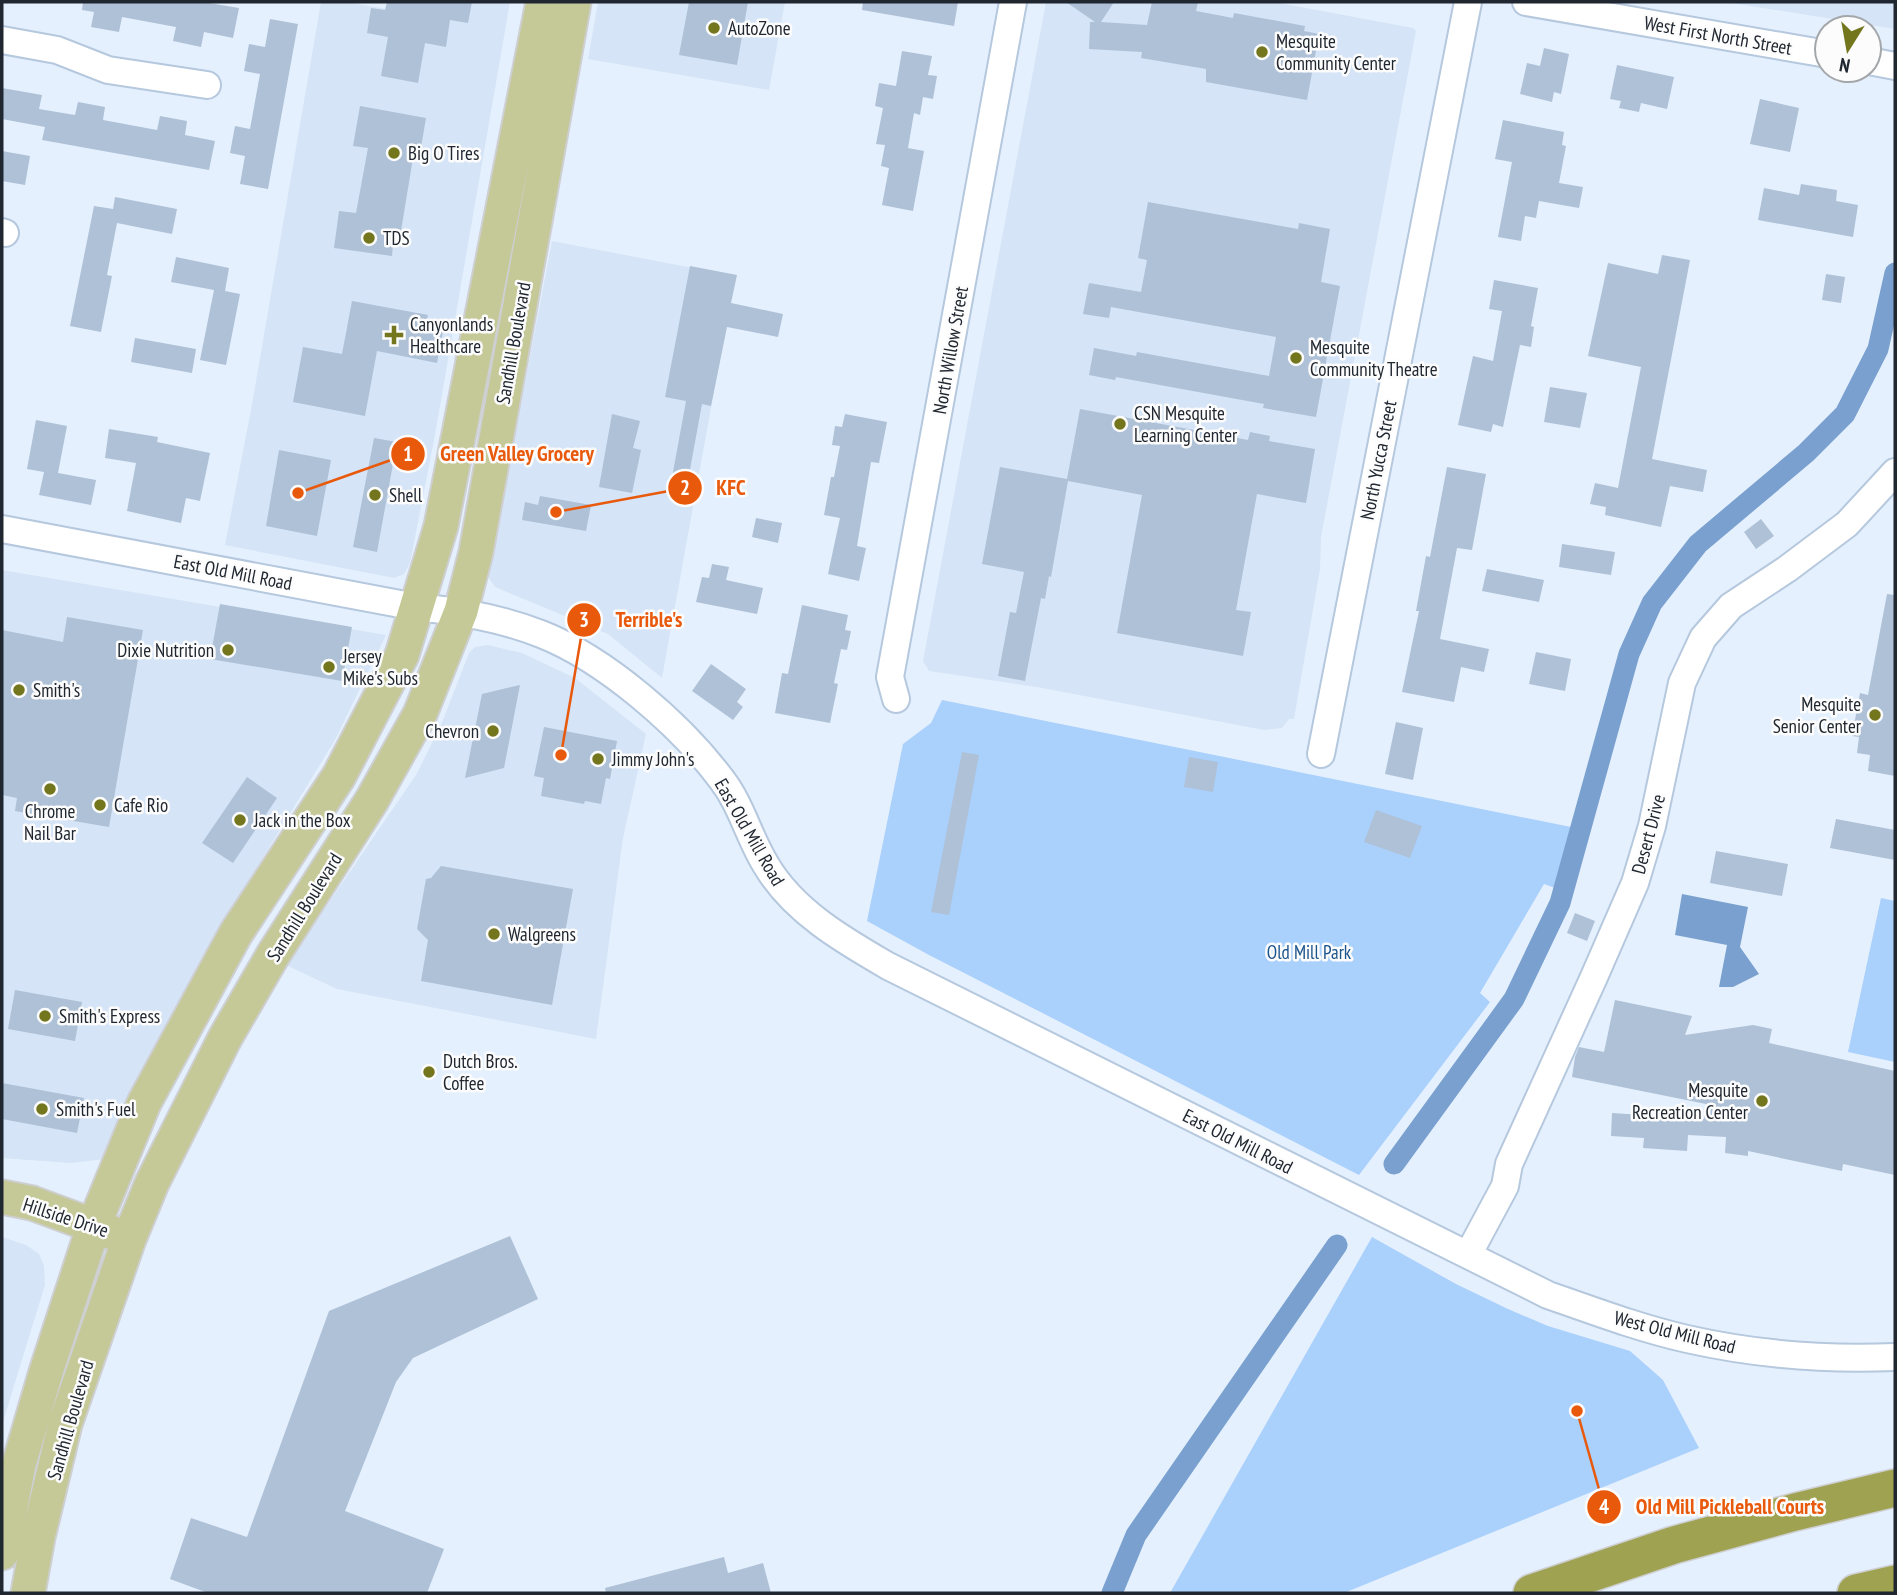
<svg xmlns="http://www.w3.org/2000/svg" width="1897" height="1595" font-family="'PT Sans Narrow',sans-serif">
  <rect width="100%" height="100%" fill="#e5f0fe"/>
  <path fill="#d5e4f6" d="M321,2H346L403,12L405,2H510L435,435L410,563L404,574L394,578L225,545L253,399Z
    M598,2H785L769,90L588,59Z
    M1046,2H1274L1413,28L1416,31L1321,537L1320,569L1294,719H1289L1282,728L1264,730L1037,687L929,671L923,661Z
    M1726,2H1895V29Z
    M552,241L735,276L662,678L608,634L495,587L488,577Z
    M2,570L386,635L335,740L202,957L145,1068L106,1159L70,1163L2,1158Z
    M488,645L522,653L575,678L646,734L623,838L596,1039L337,989L286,965L416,775L441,725L469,653L475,647Z
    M2,1237L26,1245L39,1254L44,1266L45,1285L2,1425Z"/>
  <path fill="#aad0fc" d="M942,700L1576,828L1558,889L1544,884L1480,993L1490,1002L1359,1175L929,955L867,921L903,744L931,723Z
    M1881,898L1895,901V1062L1848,1052Z
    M1372,1237L1456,1284L1508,1309L1548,1326L1630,1351L1663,1380L1699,1448L1344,1593H1170Z"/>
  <path fill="#79a0ce" d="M1682,894L1748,907L1740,947L1759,974L1733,987H1719L1727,945L1675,935Z"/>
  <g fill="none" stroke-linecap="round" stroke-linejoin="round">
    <path stroke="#79a0ce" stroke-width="21" d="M1394,1164L1514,999L1560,903L1629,654L1652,603L1698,544L1806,453L1845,414L1878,349L1895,273
      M1112,1593L1136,1535L1337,1245"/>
  </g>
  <path fill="#aec1d7" d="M83,2H203L239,8L233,38L204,32L201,47L173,41L176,27L122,17L119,32L91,27L94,12L82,10Z
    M387,2H472L468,23L450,20L446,47L425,43L418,83L381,76L388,37L367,33L371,8L385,10Z
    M689,2H748L737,65L679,55Z
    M863,2H958L954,26L862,10Z
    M1066,2H1114L1101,22L1147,25L1152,2H1198L1196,11L1233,18L1234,13L1305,26L1304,31L1319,34L1307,100L1206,82V69L1141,58L1142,52L1089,49L1090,22H1095Z
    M270,19L298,24L268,189L240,184L245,156L230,153L235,126L250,129L260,74L244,71L249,44L265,47Z
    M1544,48L1569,54L1561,94L1554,92L1552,102L1520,94L1527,63L1540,66Z
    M902,51L932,56L928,75L937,76L933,99L923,97L920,115L914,113L908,148L924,151L913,211L882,205L889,168L881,166L885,145L876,144L883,108L875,106L879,83L896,86Z
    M1617,65L1674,77L1667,109L1641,103L1639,112L1619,108L1621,101L1610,99Z
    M2,88L42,95L39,109L75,115L78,102L105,107L103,120L157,130L160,116L187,121L185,135L215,141L209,170L42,140L45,127L2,119Z
    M1760,99L1799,108L1790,152L1750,144Z
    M360,106L426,118L419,159L413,158L401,231L403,232L401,245L393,244L392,256L334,248L339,211L356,213L368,148L353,146Z
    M1503,120L1564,132L1562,145L1566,146L1559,183L1583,187L1579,208L1539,201L1536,218L1525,216L1521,241L1498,237L1512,162L1495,159Z
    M2,151L30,156L25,185L2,181Z
    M1801,184L1837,190L1836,201L1858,205L1853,237L1758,220L1764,188L1799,195Z
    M115,197L177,209L172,234L117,223L107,275L112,276L101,332L70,326L94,206L113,209Z
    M1148,202L1298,229L1299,223L1330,229L1321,282L1340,286L1316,417L1263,408L1264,404L1116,377L1115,380L1089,375L1094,348L1136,356L1137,352L1269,376L1276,337L1111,307L1109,318L1083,314L1089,283L1141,292L1147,260L1138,258Z
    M1662,255L1690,260L1652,459L1707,470L1703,492L1670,486L1661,527L1605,515L1606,507L1590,504L1595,483L1618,488L1641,367L1588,356L1608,263L1658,274Z
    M176,257L229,268L225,291L240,294L226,365L200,360L214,290L171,282Z
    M690,266L737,275L731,303L783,314L778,337L727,327L711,406L702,404L687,486L671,483L686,401L665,397Z
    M1826,274L1845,277L1841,303L1822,300Z
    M1494,280L1538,288L1531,326L1534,327L1531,347L1520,345L1503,427L1493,424L1491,432L1458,425L1473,356L1493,361L1502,311L1489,309Z
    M352,301L428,315L426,323L444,326L437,363L377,351L365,416L293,402L303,347L342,354Z
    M135,338L196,349L192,373L131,362Z
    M1550,387L1587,393L1580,428L1544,422Z
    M1080,409L1248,440L1250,432L1270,436L1269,441L1315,449L1306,503L1257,494L1236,610L1251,612L1243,656L1117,633L1142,495L1068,481L1051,577L1049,576L1045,599L1041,598L1025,681L998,676L1010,612L1016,613L1024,572L982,564L1000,467L1067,479Z
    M612,414L640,421L633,448L641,450L632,493L599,487Z
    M845,414L887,422L879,463L871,462L857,546L866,548L859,581L828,574L840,518L824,515L831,477H834L840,446L832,445L835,426L842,427Z
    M36,420L67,426L58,473L96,480L91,505L39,495L44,472L27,469Z
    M109,429L158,437L157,442L210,453L200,501L186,498L181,523L127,511L136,463L105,458Z
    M374,438L397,442L377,552L353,547Z
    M279,450L331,460L317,536L266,526Z
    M1447,467L1486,474L1472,550L1457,548L1440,639L1489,649L1484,672L1461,667L1454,702L1402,692L1419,611H1416L1426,556L1430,557Z
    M540,496L591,505L586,531L522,520L525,502L538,505Z
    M756,518L782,523L778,543L752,537Z
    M1761,519L1774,536L1756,549L1744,532Z
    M1562,544L1615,552L1611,575L1559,567Z
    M712,564L729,567L726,580L763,588L757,614L696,602L702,577L709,578Z
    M1487,569L1544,580L1539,602L1482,591Z
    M1887,594L1895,595V776L1868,771L1870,755L1857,753L1859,737L1852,736L1860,693L1868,695Z
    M220,604L352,627L342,681L210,659Z
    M802,605L848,615L845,630L851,631L847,650L841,649L834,683L838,684L830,723L775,713L782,673L788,674Z
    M67,617L143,630L109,827L15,811L17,798L2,795V630L63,642Z
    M1536,652L1571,659L1565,691L1529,684Z
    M711,664L746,689L737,702L743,707L733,720L692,691Z
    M520,685L504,768L465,778L482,694Z
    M1396,722L1423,728L1413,780L1385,774Z
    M544,727L617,741L610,779L606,778L601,804L585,801L584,804L541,796L544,778L534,776Z
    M962,752L979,755L949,915L931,912Z
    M1189,757L1218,762L1213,792L1184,787Z
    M247,777L277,798L233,863L202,843Z
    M1376,810L1422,826L1410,858L1364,842Z
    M1836,819L1895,830V860L1830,848Z
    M1716,851L1788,864L1782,896L1710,883Z
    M441,866L573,889L552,1005L421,981L428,940L417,929L426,879L431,878Z
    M1575,913L1595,921L1587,941L1567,933Z
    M15,990L82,1002L75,1041L8,1029Z
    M1615,1000L1692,1016L1685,1035L1753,1025L1772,1029L1769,1043L1895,1071V1175L1843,1164L1842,1171L1748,1151V1156L1725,1153L1726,1137L1688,1135L1687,1151L1643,1148L1644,1138L1611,1136L1612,1113L1704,1119L1706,1104L1572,1077L1575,1057L1579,1047L1604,1052Z
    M2,1083L84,1098L77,1133L2,1119Z
    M510,1236L538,1299L413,1358L396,1382L345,1511L444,1549L427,1593H208L170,1579L191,1518L247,1537L329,1311Z
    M724,1557L728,1573L763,1563L771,1593H606L605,1588Z"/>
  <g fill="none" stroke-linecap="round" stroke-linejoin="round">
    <defs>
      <path id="minor" d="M1526,2L1827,54
        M2,40L57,50L108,70L207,85
        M1869,61L1895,66
        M2,232L5,233
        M2,529L416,607C459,611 501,618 541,634C605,659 681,725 722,780C742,806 749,838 766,865C793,911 843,940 888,966L1548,1295C1594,1311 1639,1328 1687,1339C1754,1354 1826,1360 1895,1357
        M896,699L890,677L1013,2
        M1321,754L1468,2
        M1468,1255L1505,1186L1509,1164L1594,977L1635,883L1652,826L1682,683L1703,638L1731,606L1787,569L1847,524L1895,472"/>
      <path id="major" d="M2,1197L32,1203L113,1233
        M2,1553L19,1464L46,1372L94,1225L144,1103L236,933L339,776L402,655L441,526L543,2
        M28,1593L38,1537L65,1424L129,1239L152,1183L225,1038L273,955L372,800L420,714L461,611L476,552L574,2"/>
      <path id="highway" d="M1532,1593L1674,1545L1795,1512L1895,1488
        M1856,1593L1895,1584"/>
    </defs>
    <use href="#minor" stroke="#b5c8de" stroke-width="30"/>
    <use href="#major" stroke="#cecfd1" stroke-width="37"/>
    <use href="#highway" stroke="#cecfd1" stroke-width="40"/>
    <use href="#minor" stroke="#fff" stroke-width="26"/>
    <use href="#major" stroke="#c5c897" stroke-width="33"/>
    <use href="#highway" stroke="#9fa351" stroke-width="37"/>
  </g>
  <g fill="#73761d" stroke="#fcfcfc" stroke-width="2.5">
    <circle cx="714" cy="28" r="7"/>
    <circle cx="1262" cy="52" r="7"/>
    <circle cx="394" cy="153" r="7"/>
    <circle cx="369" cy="238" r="7"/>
    <path d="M390.5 324.5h7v7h7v7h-7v7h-7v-7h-7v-7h7z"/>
    <circle cx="1296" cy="358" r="7"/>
    <circle cx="1120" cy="424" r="7"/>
    <circle cx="375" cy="495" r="7"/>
    <circle cx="228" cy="650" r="7"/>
    <circle cx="329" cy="667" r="7"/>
    <circle cx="19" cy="690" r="7"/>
    <circle cx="1875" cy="715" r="7"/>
    <circle cx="493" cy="731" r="7"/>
    <circle cx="598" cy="759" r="7"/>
    <circle cx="50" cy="789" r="7"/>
    <circle cx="100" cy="805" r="7"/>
    <circle cx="240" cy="820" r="7"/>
    <circle cx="494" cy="934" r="7"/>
    <circle cx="45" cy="1016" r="7"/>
    <circle cx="429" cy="1072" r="7"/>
    <circle cx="1762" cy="1101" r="7"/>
    <circle cx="42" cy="1109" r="7"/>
  </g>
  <g text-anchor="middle" stroke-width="5" stroke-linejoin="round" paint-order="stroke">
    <g font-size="19" fill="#202730" stroke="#fcfcfc" text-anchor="start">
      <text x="728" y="35">AutoZone</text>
      <text x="1276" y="48">Mesquite<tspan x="1276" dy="22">Community Center</tspan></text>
      <text x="408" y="160">Big O Tires</text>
      <text x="383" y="245">TDS</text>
      <text x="410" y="331">Canyonlands<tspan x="410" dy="22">Healthcare</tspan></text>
      <text x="1310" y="354">Mesquite<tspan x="1310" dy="22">Community Theatre</tspan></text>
      <text x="1134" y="420">CSN Mesquite<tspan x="1134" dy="22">Learning Center</tspan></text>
      <text x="389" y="502">Shell</text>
      <text x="214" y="657" text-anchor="end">Dixie Nutrition</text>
      <text x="343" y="663">Jersey<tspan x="343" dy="22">Mike's Subs</tspan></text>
      <text x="33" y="697">Smith's</text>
      <text x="1861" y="711" text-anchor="end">Mesquite<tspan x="1861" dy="22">Senior Center</tspan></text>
      <text x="479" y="738" text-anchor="end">Chevron</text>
      <text x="612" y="766">Jimmy John's</text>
      <text x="114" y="812">Cafe Rio</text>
      <text x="50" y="818" text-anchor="middle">Chrome<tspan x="50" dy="22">Nail Bar</tspan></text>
      <text x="254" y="827">Jack in the Box</text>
      <text x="508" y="941">Walgreens</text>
      <text x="59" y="1023">Smith's Express</text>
      <text x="443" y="1068">Dutch Bros.<tspan x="443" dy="22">Coffee</tspan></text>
      <text x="1748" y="1097" text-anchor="end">Mesquite<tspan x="1748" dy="22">Recreation Center</tspan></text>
      <text x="56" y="1116">Smith's Fuel</text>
    </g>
    <g font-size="19" fill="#202730" stroke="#fcfcfc">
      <text transform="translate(1718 35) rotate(10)" y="7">West First North Street</text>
      <text transform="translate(513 343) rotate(-80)" y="7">Sandhill Boulevard</text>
      <text transform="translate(950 350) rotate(-80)" y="7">North Willow Street</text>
      <text transform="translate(1378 460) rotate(-79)" y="7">North Yucca Street</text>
      <text transform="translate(233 572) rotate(11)" y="7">East Old Mill Road</text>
      <text transform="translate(750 832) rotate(60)" y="7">East Old Mill Road</text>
      <text transform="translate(1648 834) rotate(-75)" y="7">Desert Drive</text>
      <text transform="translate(304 907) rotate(-58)" y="7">Sandhill Boulevard</text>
      <text transform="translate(1238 1141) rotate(27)" y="7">East Old Mill Road</text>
      <text transform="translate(66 1217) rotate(18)" y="7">Hillside Drive</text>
      <text transform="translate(1675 1332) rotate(14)" y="7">West Old Mill Road</text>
      <text transform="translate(70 1420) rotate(-74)" y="7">Sandhill Boulevard</text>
    </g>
    <g font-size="19" fill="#1c548d" stroke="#fcfcfc">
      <text x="1309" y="959">Old Mill Park</text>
    </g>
  </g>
  <path fill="none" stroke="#e8590c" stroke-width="2.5" d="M298 493L408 454M556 512L685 488M561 755L584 620M1577 1411L1604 1507"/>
  <g fill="#e8590c" stroke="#fcfcfc" stroke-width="2.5">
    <circle cx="298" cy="493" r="7"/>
    <circle cx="556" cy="512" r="7"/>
    <circle cx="561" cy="755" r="7"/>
    <circle cx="1577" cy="1411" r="7"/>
    <circle cx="408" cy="454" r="18"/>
    <circle cx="685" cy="488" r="18"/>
    <circle cx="584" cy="620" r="18"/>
    <circle cx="1604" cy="1507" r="18"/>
  </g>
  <g font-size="21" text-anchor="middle" font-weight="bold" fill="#fff">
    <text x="408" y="461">1</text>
    <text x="685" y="495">2</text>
    <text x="584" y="627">3</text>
    <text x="1604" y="1514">4</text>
  </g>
  <g font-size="21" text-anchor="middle" font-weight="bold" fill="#e8590c" stroke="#fcfcfc" stroke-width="5" stroke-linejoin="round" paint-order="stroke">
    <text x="517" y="461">Green Valley Grocery</text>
    <text x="731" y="495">KFC</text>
    <text x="649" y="627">Terrible's</text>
    <text x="1730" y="1514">Old Mill Pickleball Courts</text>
  </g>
  <rect width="1897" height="1595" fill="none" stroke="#202730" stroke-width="7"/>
  <g transform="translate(1848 49) rotate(191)"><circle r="33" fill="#fcfcfc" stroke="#a4a7aa" stroke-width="2"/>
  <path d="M0-5L12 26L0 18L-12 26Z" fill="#73761d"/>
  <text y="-10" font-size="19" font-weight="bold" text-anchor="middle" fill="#202730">N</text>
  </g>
</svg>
